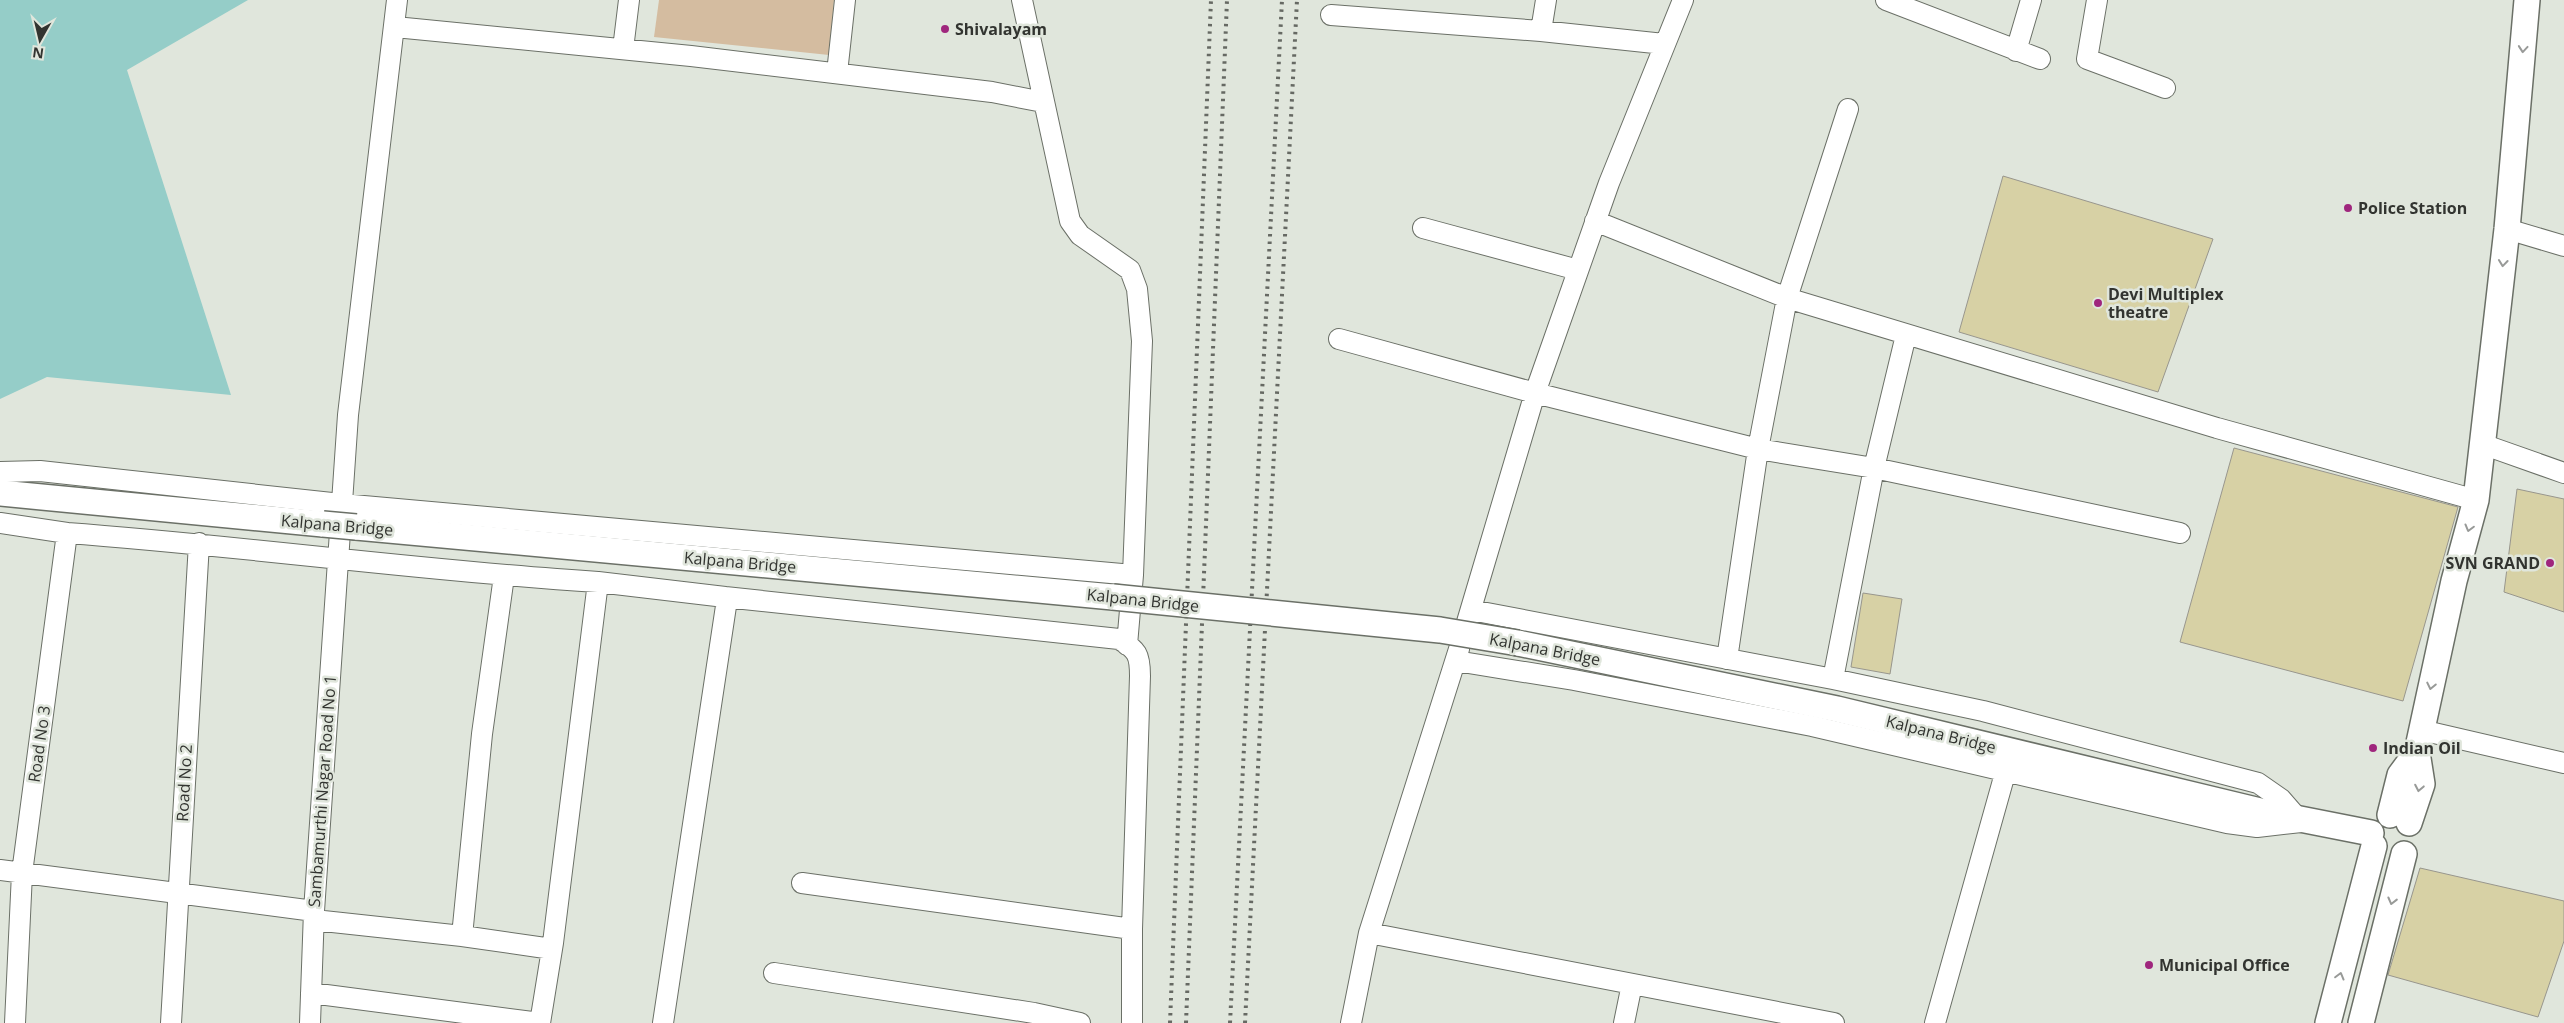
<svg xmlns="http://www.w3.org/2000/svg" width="2564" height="1023" font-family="'Open Sans',sans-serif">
  <rect width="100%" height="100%" fill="#e0e6dc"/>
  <path fill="#d4bca0" d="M659,0H834L829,55L654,37Z"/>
  <path fill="#95cdc8" d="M0,0H248L127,70L231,395L47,377L0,399Z"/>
  <path fill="#d7d1a5" stroke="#98968d" d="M2003,176L2213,239L2158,392L1959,332Z
    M2234,448L2458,507L2403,701L2180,642Z
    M2517,489L2564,499V612L2504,592Z
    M1863,593L1902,599L1890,674L1851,667Z
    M2420,868L2564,901V941L2538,1017L2388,975Z"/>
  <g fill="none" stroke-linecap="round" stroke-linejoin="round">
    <defs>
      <path id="minor" d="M1022,0L1070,221L1080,235L1130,270L1137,289L1142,341L1133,575L1127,645
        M1886,0L2040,59
        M2097,0L2087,59L2165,88
        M1331,15L1541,31L1664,44
        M395,27L691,56L992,92L1043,102
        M1541,31L1546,0
        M623,49L629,0
        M2016,51L2031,0
        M837,73L845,0
        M1595,221L1787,298L1848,109
        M1423,228L1578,270
        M2507,229L2564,246
        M1339,339L1535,393L1609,183L1683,0
        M2482,444L2564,473
        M0,472L40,471L341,504L1133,575
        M0,523L67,533L22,873L15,1023
        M67,533C245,546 421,571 598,582L553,943L540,1023
        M504,576L482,734L462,936L552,949
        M598,582L725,597L726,606L663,1023
        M725,597L1119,639C1137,650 1140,654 1140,676L1132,929
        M1467,622L1535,393L1758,449L1874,468L2180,533
        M1727,659L1758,449L1787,298L2217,428L2476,500
        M1456,661L1574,680L1812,726L2227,823L2257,827L2301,822L2281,799L2258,783L1983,711L1833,679L1471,610
        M1833,679L1874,468L1906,335
        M2421,730L2564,763
        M0,870L314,911
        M802,883L1132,929V1023
        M314,920L462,936
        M1369,933L1459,649
        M774,973L1034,1013L1080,1023
        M311,993L540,1023
        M171,1023L199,543
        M310,1023L314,911L348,415L397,0
        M1351,1023L1369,933L1834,1023
        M1624,1023L1632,984
        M1935,1023L2006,770"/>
      <path id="major" d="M0,493L323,524
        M356,527L1113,597
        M1518,643L1837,709L2260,811L2371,833
        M2390,815L2400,775L2417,752
        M2409,823L2422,784L2417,752L2454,581L2476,500L2507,229L2527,0
        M2328,1023L2374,846
        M2361,1023L2404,854"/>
    </defs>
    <use href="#minor" stroke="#6b7067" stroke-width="22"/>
    <use href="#major" stroke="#6b7067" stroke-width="28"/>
    <use href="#minor" stroke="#fff" stroke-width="20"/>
    <use href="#major" stroke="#fff" stroke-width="25"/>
    <path stroke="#666963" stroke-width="4" stroke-dasharray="2.5 5" stroke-linecap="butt" d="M1170,1023L1211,0
      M1186,1023L1227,0
      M1230,1023L1282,0
      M1245,1023L1297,0"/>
    <defs>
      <path id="major-bridge" d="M323,524L356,527
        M1113,597L1440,630L1518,643"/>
    </defs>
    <use href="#major-bridge" stroke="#6b7067" stroke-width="28" stroke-linecap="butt"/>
    <use href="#major-bridge" stroke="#fff" stroke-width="25"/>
  </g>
  <defs><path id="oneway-chevron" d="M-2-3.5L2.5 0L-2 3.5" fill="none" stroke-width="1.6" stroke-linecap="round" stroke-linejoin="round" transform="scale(1.25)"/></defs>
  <g stroke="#989a98">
    <use href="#oneway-chevron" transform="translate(2523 49) rotate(95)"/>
    <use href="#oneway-chevron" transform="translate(2503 263) rotate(96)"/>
    <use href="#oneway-chevron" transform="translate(2469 528) rotate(105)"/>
    <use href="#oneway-chevron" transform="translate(2431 686) rotate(102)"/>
    <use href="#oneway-chevron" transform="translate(2419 788) rotate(101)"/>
    <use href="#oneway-chevron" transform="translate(2392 901) rotate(104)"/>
    <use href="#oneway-chevron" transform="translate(2340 976) rotate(-75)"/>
  </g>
  <g fill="#9f267d" stroke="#e0e6dc" stroke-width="2">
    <circle cx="945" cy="29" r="5"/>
    <circle cx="2348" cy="208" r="5"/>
    <circle cx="2098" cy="303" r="5"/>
    <circle cx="2550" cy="563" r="5"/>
    <circle cx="2373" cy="748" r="5"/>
    <circle cx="2149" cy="965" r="5"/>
  </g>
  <g text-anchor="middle" stroke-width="5" stroke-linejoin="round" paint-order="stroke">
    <g font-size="16" font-weight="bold" fill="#323430" stroke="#e0e6dc" text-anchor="start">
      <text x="955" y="35">Shivalayam</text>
      <text x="2358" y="214">Police Station</text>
      <text x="2108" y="300">Devi Multiplex<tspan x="2108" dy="18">theatre</tspan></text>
      <text x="2540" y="569" text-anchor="end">SVN GRAND</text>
      <text x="2383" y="754">Indian Oil</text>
      <text x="2159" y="971">Municipal Office</text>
    </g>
    <g font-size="16" fill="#323430" stroke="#e0e6dc">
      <text transform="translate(337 525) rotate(5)" y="6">Kalpana Bridge</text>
      <text transform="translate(740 562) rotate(5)" y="6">Kalpana Bridge</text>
      <text transform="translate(1143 600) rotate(6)" y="6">Kalpana Bridge</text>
      <text transform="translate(1545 649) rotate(11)" y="6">Kalpana Bridge</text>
      <text transform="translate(1941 734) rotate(14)" y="6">Kalpana Bridge</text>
      <text transform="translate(39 744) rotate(-82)" y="6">Road No 3</text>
      <text transform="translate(184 783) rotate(-87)" y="6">Road No 2</text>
      <text transform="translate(322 791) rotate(-86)" y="6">Sambamurthi Nagar Road No 1</text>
    </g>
  </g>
  <g transform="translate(40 40) rotate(188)" stroke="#e0e6dc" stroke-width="4" paint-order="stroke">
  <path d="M0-4L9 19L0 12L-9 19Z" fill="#323430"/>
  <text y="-8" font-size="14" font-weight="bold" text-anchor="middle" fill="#323430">N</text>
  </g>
</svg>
